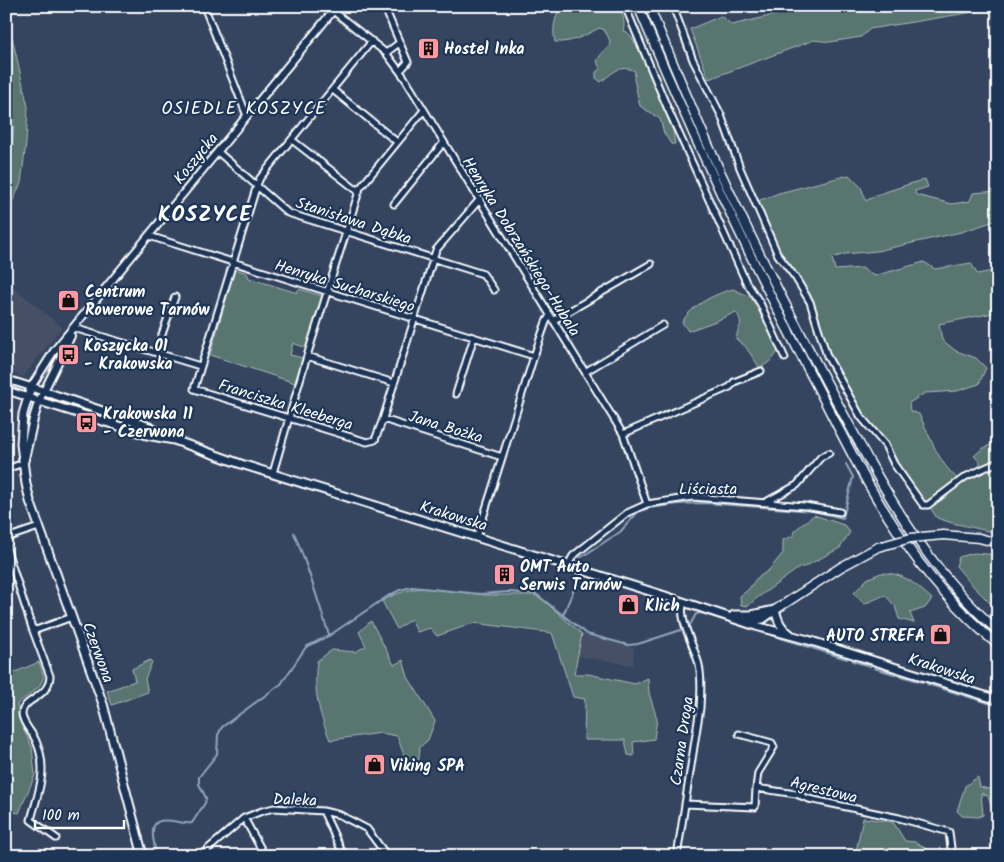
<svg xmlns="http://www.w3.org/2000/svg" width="1004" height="862" font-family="Kalam,sans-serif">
  <rect width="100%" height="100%" fill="#354560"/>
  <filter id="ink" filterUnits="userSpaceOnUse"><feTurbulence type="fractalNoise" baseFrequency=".02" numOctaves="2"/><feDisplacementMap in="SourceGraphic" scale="10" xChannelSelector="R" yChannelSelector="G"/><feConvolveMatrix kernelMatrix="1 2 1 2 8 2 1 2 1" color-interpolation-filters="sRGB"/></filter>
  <g filter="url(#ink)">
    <path fill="#465066" d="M6,281L62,327L23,377L6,369V349L12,338L6,333Z
      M582,634L634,648L633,665L578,656Z"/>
    <path fill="#597470" stroke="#acbab8" d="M561,6H619C622,15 626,22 623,31L627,32L631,36L639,50L673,131L675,144H671L664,133L660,119L640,106L634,79L635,71C620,64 612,73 601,82L596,78V72L600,69L597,61C605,45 618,49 603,29L599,28C584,36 572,43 555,42C552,28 555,18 561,6Z
      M812,6H998V8L870,29L861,37L830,42L814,40L709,79L690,29L721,16L732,25Z
      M6,11L28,107L26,143L21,183L6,216V173L14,128L7,76Z
      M849,175L861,187L866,201L876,195L925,179L928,187L915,191L916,195L952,204L970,201L973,193L998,191V220L961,232L877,251L845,254L832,258L835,270L862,268L874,276L924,262L935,269L971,263L977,274L998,270V312L939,324L942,340L956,351L976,358L986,368L979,384L957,391L925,393L909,403L910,411L919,414C931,438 938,463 959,480L980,469V462L974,456L982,449L998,441V533L952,523L937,518L929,506L926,508L921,506L886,446L862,417L831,362L813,310L783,262L755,202L779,193Z
      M235,269L247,273L249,278L294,292L296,293L299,289L322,296L306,348L293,343L290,355L303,358L295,383L210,355Z
      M733,289L751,297L778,347C778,357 768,363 760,368L745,346L736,339C738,325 745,326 736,312L716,321L688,331L682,322C692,305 714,294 733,289Z
      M814,515L844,525L850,532L840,548L806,566L799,568L757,598L748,606L741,605L740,596L748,590L756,579L769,570L783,553V540L793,536L794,531Z
      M974,553L998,555V611L972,585L956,566L959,557Z
      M881,573C905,573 915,584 932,599L925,608L910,613L914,623L899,619L895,606L885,595L864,604L854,593L867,579Z
      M425,588L485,595H534L543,600L582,634L574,674H588L635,684L648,678L649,693L657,719L654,739L633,742L634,756L628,755L625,740H584L585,699L573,697L552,633L474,623L437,636L430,628L417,632L411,619L397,629L382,601C396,593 409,589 425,588Z
      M371,621L394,665L403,660L408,677L435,721L428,740L420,747L418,768L408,766L397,736L381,733L330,740C319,713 313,691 317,661L332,650L355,652L366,646L359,632Z
      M150,660L152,662L145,679L148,692L112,705L107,691L135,681L132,669Z
      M39,662L44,677L39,687L17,704L21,724L32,747L35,775L19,813L6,811V676Z
      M978,777L980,787L998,791L995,804L998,806V823L996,822L988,796L981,793L983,815L978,817L962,816L957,811L965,786Z
      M863,818L893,822L905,841L915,842L938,856H855Z"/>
    <path fill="#466a8d" stroke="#90a6bb" d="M6,56L7,76L14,128L12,146L6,173Z"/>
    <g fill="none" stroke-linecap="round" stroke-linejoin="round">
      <path stroke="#90a6bb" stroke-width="2" d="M294,533C308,566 318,601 329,635
        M581,561L580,558L620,532L638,512L649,508L679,504L705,503L813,511L843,518L853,477L846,464
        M563,615L580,575
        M690,625L696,614L701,613L847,659
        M853,661L870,666
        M874,668L922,682
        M927,684L998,706
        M90,856L116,850L130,856
        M148,856L155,851C155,844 152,838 153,831C153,812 181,825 192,823L205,803L206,798L199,784V777L217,754L218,735L222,727L281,684L306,647L330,635L388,596L400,590L412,587L480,594L509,592L536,594L587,634L628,645L638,644L681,630"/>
      <defs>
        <path id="minor" d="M204,6L247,116
          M327,6L386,53L404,77L623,434L647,504
          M384,6L408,62L400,71
          M625,6L667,107L732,251L746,282L760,303L785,358
          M673,6L693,60L721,115L740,168L778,255L795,277L810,302L827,356L861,417L885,445L894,464L923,505H928L965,477L998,462
          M372,41L260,178L257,185L194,389L367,442L375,440L383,419L436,250L480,199
          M386,53L399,43
          M333,90L397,142
          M292,140L359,192
          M218,152L288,213L483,274L494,290
          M394,204L444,142
          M149,236L534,356
          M554,320L651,264
          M74,328L200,366
          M158,353V346L175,297
          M307,356L394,383
          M585,372L663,325
          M456,394L474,337
          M383,419L502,457
          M623,434L730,387L734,382L761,371
          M6,469L24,463
          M273,473L307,356L360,188L424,110
          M766,502L797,485L821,457L829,453
          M477,537L534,356L546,322L550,315
          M6,538L39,527
          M6,547L32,628L36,630L72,617
          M568,565L573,556L627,513L647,504L693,497L805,506L840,512
          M32,628L50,676C49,699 22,698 22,714C22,723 33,733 36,741C49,770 38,792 31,820L56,838
          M739,734L772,743L774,747L758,773L756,788
          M685,804L755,807L756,788L796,794L809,799L899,818L949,832L952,856
          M323,811L340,815L367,829L387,856
          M244,818L265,856
          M204,856L208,849L244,818L262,811L274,808L323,811L344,856
          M677,856L700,708C701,694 702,679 699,665C695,647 677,618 684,602"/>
        <path id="tertiary" d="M6,379L31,387L54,351L337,6
          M6,390L39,401L71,336"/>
        <path id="secondary" d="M24,461L34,417L39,401L147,435L174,440L241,464L659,594L756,626L808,640L998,700
          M775,610C778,620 780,628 790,634
          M734,615H751L775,610
          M748,621L763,619L774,611
          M143,856L103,704L30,501L26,484L21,444L23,414L31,387L147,426L172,439"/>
        <path id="primary" d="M638,6C690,131 747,253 810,373C838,426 864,482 898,532C925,574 960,613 998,645
          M649,6C669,54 689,102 710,149C746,230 787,309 829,387C876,475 921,564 998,631
          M943,535L979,538L998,543
          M775,610L841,567L878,547"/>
      </defs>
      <use href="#minor" stroke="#fff" stroke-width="9"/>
      <use href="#tertiary" stroke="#fff" stroke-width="10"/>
      <use href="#secondary" stroke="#fff" stroke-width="11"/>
      <use href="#primary" stroke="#fff" stroke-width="11"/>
      <use href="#minor" stroke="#1d3557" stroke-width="5"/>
      <use href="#tertiary" stroke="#1d3557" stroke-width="6"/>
      <use href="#secondary" stroke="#1d3557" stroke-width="7"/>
      <use href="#primary" stroke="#1d3557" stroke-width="8"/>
      <defs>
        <path id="primary-bridge" d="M878,547L911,538L943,535"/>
      </defs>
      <use href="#primary-bridge" stroke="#fff" stroke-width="11" stroke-linecap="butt"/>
      <use href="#primary-bridge" stroke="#1d3557" stroke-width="8"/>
    </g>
  </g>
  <defs>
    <symbol id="building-square" viewBox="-11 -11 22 22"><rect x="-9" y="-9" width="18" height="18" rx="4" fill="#ff9aa2" stroke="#1d3557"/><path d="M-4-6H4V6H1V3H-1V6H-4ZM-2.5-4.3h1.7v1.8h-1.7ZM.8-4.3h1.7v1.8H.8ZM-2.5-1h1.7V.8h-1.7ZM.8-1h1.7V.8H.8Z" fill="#111"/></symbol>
    <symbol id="shop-square" viewBox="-11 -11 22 22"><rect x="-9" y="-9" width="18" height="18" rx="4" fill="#ff9aa2" stroke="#1d3557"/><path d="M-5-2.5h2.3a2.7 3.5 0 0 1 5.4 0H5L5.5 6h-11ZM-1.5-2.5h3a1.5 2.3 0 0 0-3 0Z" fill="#111"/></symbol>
    <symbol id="bus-square" viewBox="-11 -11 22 22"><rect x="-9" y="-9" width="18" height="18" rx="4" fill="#ff9aa2" stroke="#1d3557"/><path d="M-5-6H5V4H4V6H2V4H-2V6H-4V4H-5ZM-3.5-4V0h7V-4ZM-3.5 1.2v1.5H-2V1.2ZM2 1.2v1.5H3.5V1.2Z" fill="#111"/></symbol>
  </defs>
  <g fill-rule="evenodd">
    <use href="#building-square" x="416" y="36" width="25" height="25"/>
    <use href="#shop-square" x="56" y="288" width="25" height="25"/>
    <use href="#bus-square" x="56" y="342" width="25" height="25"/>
    <use href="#bus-square" x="74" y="410" width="25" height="25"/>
    <use href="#building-square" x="492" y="562" width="25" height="25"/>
    <use href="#shop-square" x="616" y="592" width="25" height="25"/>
    <use href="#shop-square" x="928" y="622" width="25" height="25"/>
    <use href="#shop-square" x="362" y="752" width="25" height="25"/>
  </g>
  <g text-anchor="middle" stroke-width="4.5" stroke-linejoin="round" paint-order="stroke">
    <g font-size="16" font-weight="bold" fill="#fff" stroke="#1d3557" text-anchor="start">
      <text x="444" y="54">Hostel Inka</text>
      <text x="85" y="297">Centrum<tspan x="85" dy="18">Rowerowe Tarnów</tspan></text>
      <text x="84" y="351">Koszycka 01<tspan x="84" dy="18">- Krakowska</tspan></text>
      <text x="103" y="419">Krakowska 11<tspan x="103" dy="18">- Czerwona</tspan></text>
      <text x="520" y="572">OMT Auto<tspan x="520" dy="18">Serwis Tarnów</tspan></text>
      <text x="645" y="611">Klich</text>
      <text x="925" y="641" text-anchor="end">AUTO STREFA</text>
      <text x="390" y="771">Viking SPA</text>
    </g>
    <g font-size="16" fill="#fff" stroke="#1d3557">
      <text transform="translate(195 158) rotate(-51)" y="6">Koszycka</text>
      <text transform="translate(354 220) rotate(18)" y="6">Stanisława Dąbka</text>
      <text transform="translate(522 246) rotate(58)" y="6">Henryka Dobrzańskiego-Hubala</text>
      <text transform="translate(345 285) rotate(17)" y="6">Henryka Sucharskiego</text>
      <text transform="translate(286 404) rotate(17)" y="6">Franciszka Kleeberga</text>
      <text transform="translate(446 426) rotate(17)" y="6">Jana Bożka</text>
      <text x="708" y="494">Liściasta</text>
      <text transform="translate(454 515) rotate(17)" y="6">Krakowska</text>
      <text transform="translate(99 652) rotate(70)" y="6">Czerwona</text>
      <text transform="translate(942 668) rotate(18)" y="6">Krakowska</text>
      <text transform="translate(681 741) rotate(-82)" y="6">Czarna Droga</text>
      <text transform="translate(824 789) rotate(14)" y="6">Agrestowa</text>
      <text transform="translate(295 799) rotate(2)" y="6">Daleka</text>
    </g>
    <g font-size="18" letter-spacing="1" fill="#fff" stroke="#1d3557">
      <text x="244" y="114">OSIEDLE KOSZYCE</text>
    </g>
    <g font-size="21" font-weight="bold" letter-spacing="1" fill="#fff" stroke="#1d3557">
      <text x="205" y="221">KOSZYCE</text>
    </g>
  </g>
  <rect width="1004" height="862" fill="none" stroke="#1d3557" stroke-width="25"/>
  <rect x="12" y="12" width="979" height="837" fill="none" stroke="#fff" stroke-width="2" filter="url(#ink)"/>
  <path d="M35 820v8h89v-8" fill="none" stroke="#ffffff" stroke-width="2.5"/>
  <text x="42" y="820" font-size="15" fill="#ffffff" stroke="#1d3557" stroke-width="4" paint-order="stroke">100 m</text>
</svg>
